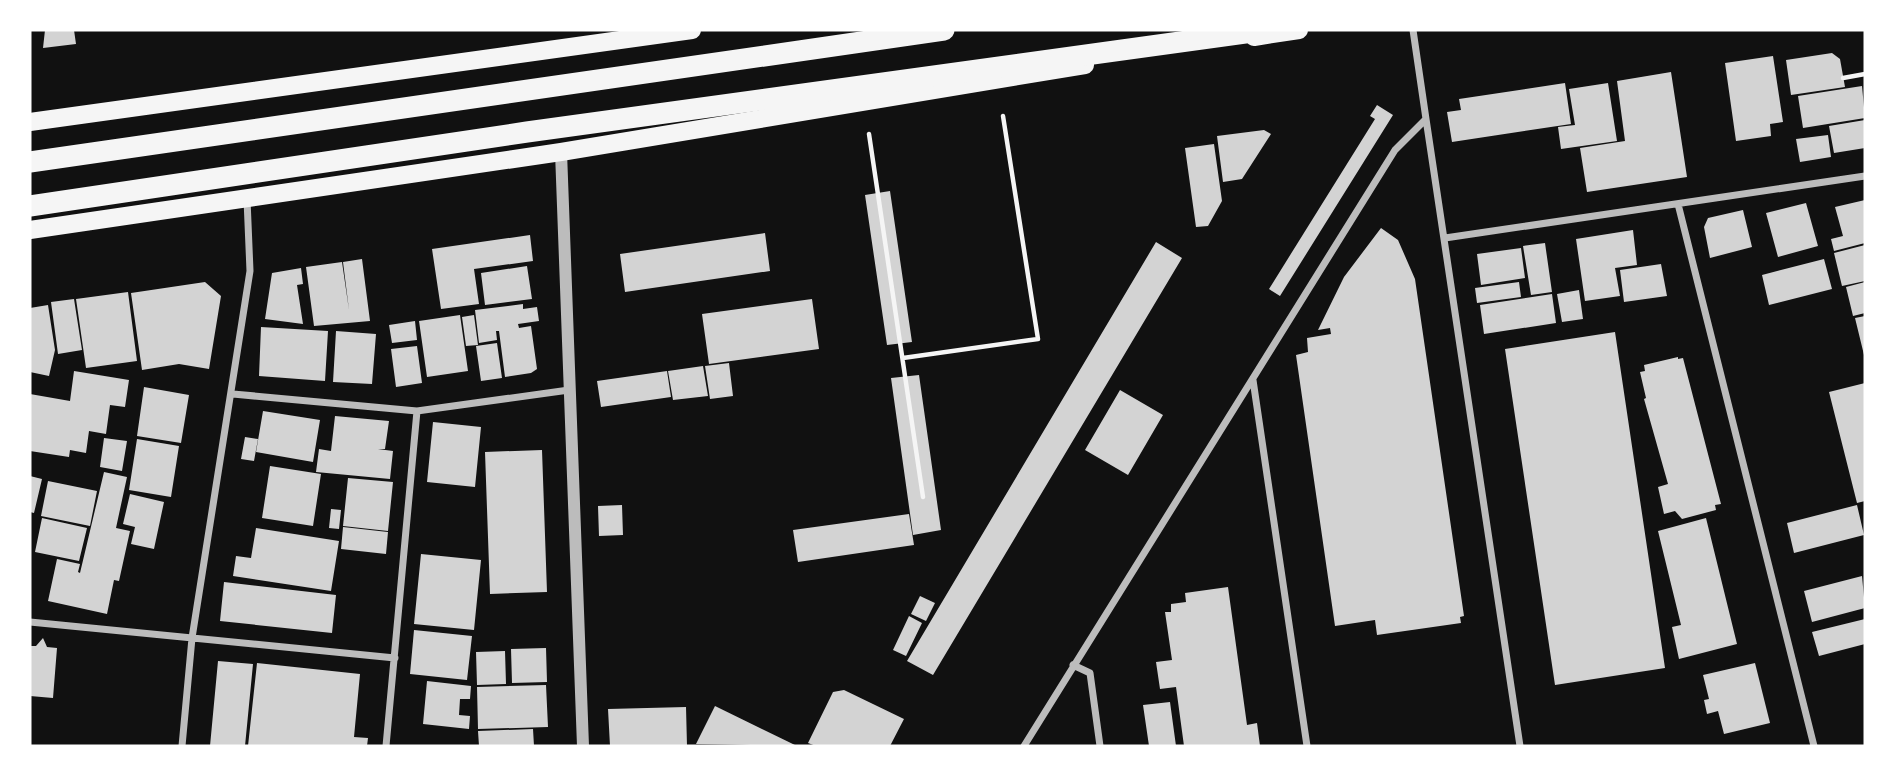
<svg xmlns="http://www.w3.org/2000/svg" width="1895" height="776" font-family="Roboto,sans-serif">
  <rect width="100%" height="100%" fill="#111"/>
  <path fill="#d3d3d3" d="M45,30H74L76,44L43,48Z
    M1832,53L1840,59L1845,87L1791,95L1786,60Z
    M1773,56L1783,122L1770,124L1771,136L1736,141L1725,63Z
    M1671,72L1687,177L1587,192L1580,148L1625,141L1617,81Z
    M1565,83L1571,124L1452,142L1447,112L1461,110L1459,99Z
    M1608,83L1617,141L1561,149L1558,127L1575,125L1569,89Z
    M1862,86L1865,118L1803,128L1798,96Z
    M1377,105L1393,115L1280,296L1269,289L1375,119L1370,116Z
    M1865,120V148L1834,153L1829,126Z
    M1264,130L1271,134L1242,179L1223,182L1217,136Z
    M1828,135L1831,157L1800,162L1796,139Z
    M1214,144L1222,201L1208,226L1196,227L1185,148Z
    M890,191L912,342L887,345L865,195Z
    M1865,200V243L1834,251L1831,239L1843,236L1835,207Z
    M1806,203L1818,246L1778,257L1766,213Z
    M1743,210L1752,247L1710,258L1704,227L1708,218Z
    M1381,228L1398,240L1415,279L1464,616L1460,617L1461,623L1377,635L1375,620L1335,626L1296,355L1308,352L1307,338L1331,334L1330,328L1318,330L1344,277Z
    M1633,230L1637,265L1615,268L1620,296L1585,301L1576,239Z
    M765,233L770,271L625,292L620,254Z
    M530,235L533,261L474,269L479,304L441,309L432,249Z
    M1156,242L1182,258L933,675L907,661Z
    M1545,243L1552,292L1531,295L1523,246Z
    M1865,245V281L1842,286L1834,253Z
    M1521,248L1525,278L1481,285L1477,254Z
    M362,259L370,321L314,326L306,267L342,262L349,310L343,262Z
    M1824,259L1832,289L1769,305L1762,275Z
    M1661,264L1667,296L1624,302L1620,270Z
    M527,266L532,299L485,305L481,273Z
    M301,268L303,284L297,285L303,324L265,319L272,273Z
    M205,282L221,296L209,369L179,364L142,370L131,293Z
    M1519,282L1521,297L1477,303L1475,288Z
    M1865,282V313L1853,316L1846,287Z
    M1579,290L1583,319L1562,322L1557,294Z
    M128,292L137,361L86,368L76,299Z
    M1552,294L1556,323L1484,334L1480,305Z
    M74,299L82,350L58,354L51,302Z
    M812,299L819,349L709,364L702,314Z
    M523,304V309L537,307L539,321L518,324L519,328L531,326L537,369L531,373L505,377L499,331H496L497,340L479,343L475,310Z
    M48,305L55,350L49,376L30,372V308Z
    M460,315L468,371L427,377L419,321Z
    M474,315L478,345L466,346L462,317Z
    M1865,316V355H1864L1855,318Z
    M415,321L417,340L392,343L389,325Z
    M261,327L328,331L325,381L259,376Z
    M336,331L376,334L372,384L333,382Z
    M1615,332L1665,668L1555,685L1505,349Z
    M497,343L502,378L481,381L476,346Z
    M417,346L422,383L396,387L391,349Z
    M1678,357V359L1683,358L1721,504L1715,505L1716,510L1682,519L1675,511L1664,514L1658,487L1668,484L1644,399L1646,398L1640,372L1645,371L1644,365Z
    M729,363L733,396L710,399L705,366Z
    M703,366L708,396L673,400L668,371Z
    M74,371L129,380L125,407L110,405L106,434L89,431L86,453L70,450L69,457L30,451V394L70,401Z
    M667,371L671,397L601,407L597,381Z
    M919,375L941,530L913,535L891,378Z
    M1865,383V501L1857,503L1829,392Z
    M144,387L189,395L181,443L137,436Z
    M1120,390L1163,415L1128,475L1085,450Z
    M263,411L320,420L313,462L256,452Z
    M335,416L389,421L385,449H378L393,451L390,479L316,472L319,449L331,451Z
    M433,422L481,427L475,487L427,482Z
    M245,437L258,439L254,461L241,459Z
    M104,438L127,441L122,471L100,467Z
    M137,439L179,446L171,497L129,490Z
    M542,450L547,592L490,594L485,452Z
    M270,466L321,474L313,526L262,518Z
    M104,472L127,477L116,528L130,531L119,581L114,580L107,614L48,601L57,559L80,564L78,572L80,573Z
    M30,476L42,479L34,513L30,512Z
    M348,478L393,482L388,531L343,526Z
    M48,481L97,491L90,526L41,516Z
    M130,494L164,502L154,549L131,544L135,527L123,524Z
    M622,505L623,535L599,536L598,506Z
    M1857,505L1864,535L1794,553L1787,523Z
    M331,509L341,510L339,529L329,528Z
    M909,514L914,545L798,562L793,530Z
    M42,518L87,528L79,561L35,552Z
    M1706,518L1737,644L1679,659L1672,627L1681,625L1658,531Z
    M343,527L388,532L386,554L341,549Z
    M256,528L339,541L331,591L233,576L236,556L251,558Z
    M421,554L481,560L474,630L414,624Z
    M1862,576L1865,608L1812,622L1804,591Z
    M224,582L336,595L332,633L220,621Z
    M1228,587L1247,725L1257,723L1260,746H1184L1176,687L1160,689L1156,662L1172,660L1165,612H1171V604L1186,602L1185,593Z
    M920,596L935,603L926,621L911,614Z
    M909,616L922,623L906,656L893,650Z
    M1865,619V644L1819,656L1812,632Z
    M414,630L472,636L467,680L410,674Z
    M43,638L47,647L57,648L53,698L30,696V646H36Z
    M546,648L547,682L512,683L511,649Z
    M505,651L506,684L477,685L476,652Z
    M218,661L253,664L245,746H210Z
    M257,663L360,674L354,737L368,738L367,746H248Z
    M1755,663L1770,723L1724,734L1718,711L1707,714L1704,700L1709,699L1703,675Z
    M427,681L471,686L470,699H460L459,715L470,716L469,729L423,724Z
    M546,685L548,727L478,729L477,687Z
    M844,690L904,719L890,746H816L808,743L833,692Z
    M1170,702L1176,746H1149L1143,705Z
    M715,706L797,746L696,744Z
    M686,707L687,746H610L608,709Z
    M533,729L534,746H479L478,731Z"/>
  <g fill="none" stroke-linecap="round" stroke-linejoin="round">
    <path stroke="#f5f5f5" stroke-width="4.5" d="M1843,78L1865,74
      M869,134L923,497
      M903,358L1038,339L1003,116"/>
    <path stroke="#bcbcbc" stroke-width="7" d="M1426,119L1520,746
      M1678,204L1814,746
      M1445,238L1865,176
      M1253,380L1307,746
      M233,394L417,411L569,390
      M30,622L395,658
      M1073,665L1090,673L1100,746
      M182,746L192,638L250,271L247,199
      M386,746L417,411
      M1024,746L1395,150L1426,119L1413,30"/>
    <path stroke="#bcbcbc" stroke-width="12" d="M561,152L583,746"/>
    <path stroke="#f5f5f5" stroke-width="18" d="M1254,37L1299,30
      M30,122L692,30
      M30,230L561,152L1085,65"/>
    <path stroke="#f5f5f5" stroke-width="21" d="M30,162L944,30
      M30,206L527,132L1267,30"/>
  </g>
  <rect width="1895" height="776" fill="none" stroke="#ffffff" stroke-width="63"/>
</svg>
